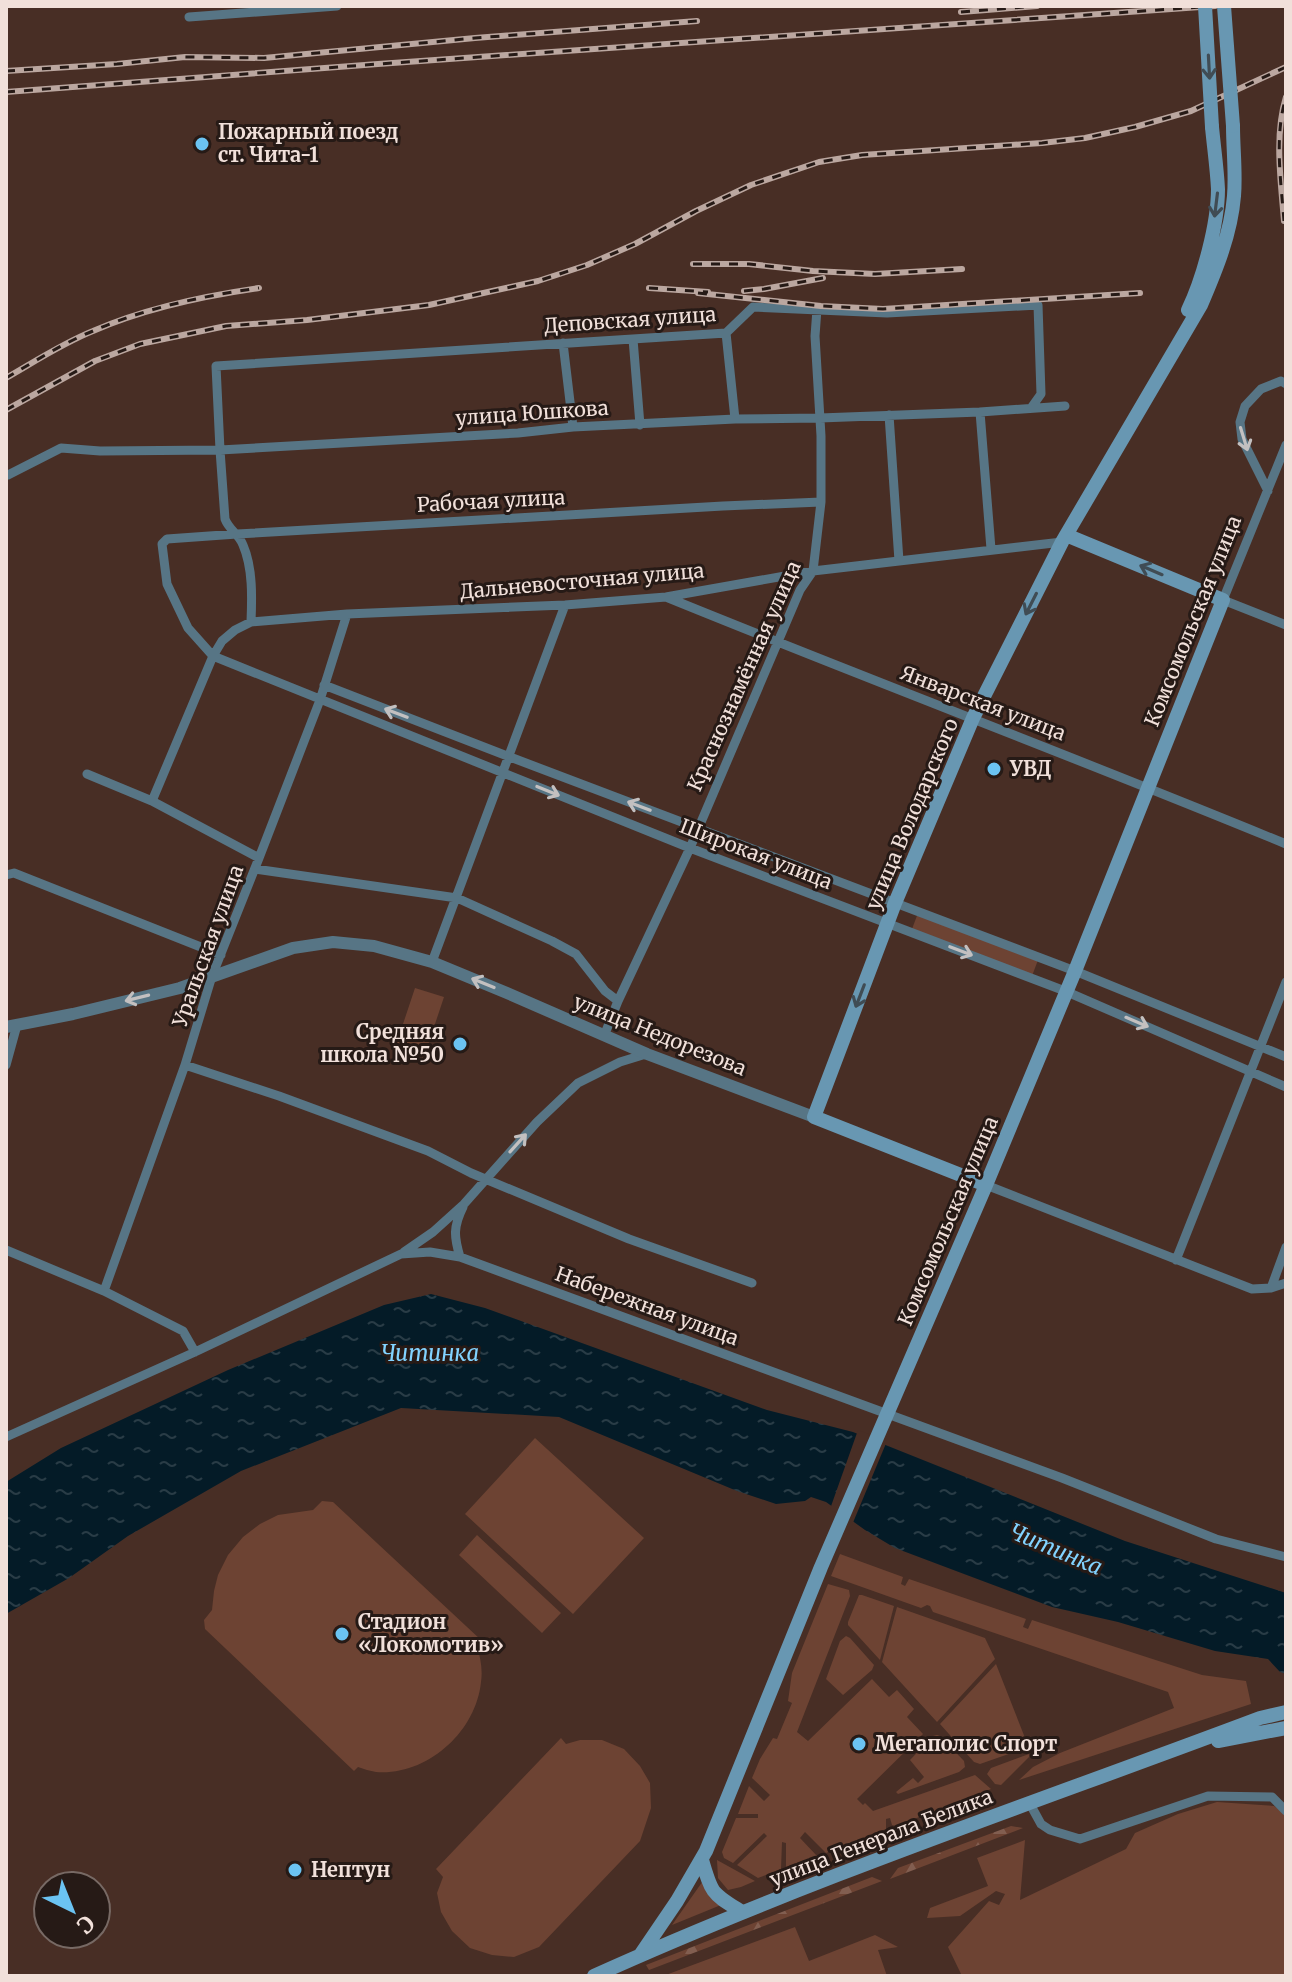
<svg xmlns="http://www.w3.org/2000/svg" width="1292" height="1982" font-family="Merriweather,serif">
  <defs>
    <pattern id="forest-firs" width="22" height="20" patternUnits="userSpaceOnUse" patternTransform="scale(2)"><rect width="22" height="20" fill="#6d4333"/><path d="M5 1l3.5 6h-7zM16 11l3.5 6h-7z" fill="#825e50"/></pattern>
    <pattern id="water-ripples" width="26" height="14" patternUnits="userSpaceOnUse" patternTransform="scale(2)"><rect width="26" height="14" fill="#041b27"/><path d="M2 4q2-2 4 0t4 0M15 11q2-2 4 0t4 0" fill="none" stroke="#293c46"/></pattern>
  </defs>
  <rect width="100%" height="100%" fill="#482e25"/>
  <path fill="#6d4333" d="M918,913L1038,960L1032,976L912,929Z
    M415,988L444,997L422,1063L393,1054Z
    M535,1438L644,1538L573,1614L465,1514Z
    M322,1501L333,1502L481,1640L477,1645C480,1657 483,1669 481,1682C476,1732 427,1776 376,1772C370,1771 364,1769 358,1767L354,1771L205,1629L204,1620L212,1610L214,1591L218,1575L228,1555L243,1537L260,1524L278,1515L313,1510Z
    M477,1535L561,1613L542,1633L459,1555Z
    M840,1554L903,1577L901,1584L905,1586L909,1579L1026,1619L1023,1627L1028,1629L1032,1620L1202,1675L1246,1681L1251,1704L1019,1780L1033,1767L1060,1753L1174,1708L1168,1692L933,1612L930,1606L927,1605L921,1608L831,1576Z
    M828,1584L849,1590L850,1596L797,1732L808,1741L872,1679L889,1697L897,1690L914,1709L907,1717L923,1734L857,1799L863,1805L865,1803L873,1811L975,1775L991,1789L896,1826L892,1825L890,1818L886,1819V1829L826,1853L805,1832L800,1838L817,1856L786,1867V1843L782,1842L781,1869L758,1878L737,1865L767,1836L764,1833L733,1863L724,1858L722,1852L736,1818H758V1814H738L749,1786L764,1801L770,1795L752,1778L760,1759L773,1738L777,1739L792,1703L788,1701L792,1673Z
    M859,1595H862L894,1606L880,1660L848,1625V1622Z
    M897,1607L985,1638L995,1659L937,1722L882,1662Z
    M846,1636L850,1638L874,1665L872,1670L843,1695L826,1679L840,1641Z
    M996,1664L1027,1743L1023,1749L980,1764L974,1762L940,1724Z
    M937,1735L940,1736L964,1761L965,1767L959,1772L898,1794L896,1792L913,1778L918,1783L924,1777L910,1760L933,1736Z
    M561,1738L566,1744L580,1740H602L624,1749L640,1766L650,1783L651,1808L640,1841L539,1947L514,1957L492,1955L470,1948L452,1931L441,1912L437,1893L443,1877L436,1869Z
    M1029,1754V1757L1001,1785L995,1784L987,1774L991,1768Z
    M1217,1802L1274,1806L1286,1814V1976H962L948,1947L989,1901L999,1905L1005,1894L996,1891L960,1916L927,1918L930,1908L988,1886L977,1858L1025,1840L1020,1900L1126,1849L1135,1833L1178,1814Z
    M717,1860L755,1881L741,1887L728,1890L718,1878Z
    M705,1878L721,1905L672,1925Z
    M795,1927L809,1961L875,1935L898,1947L878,1950L887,1976H663Z"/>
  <path fill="url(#forest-firs)" d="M1011,1826L1023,1828L890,1879L898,1868Z
    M872,1877L882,1881L649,1970L646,1965Z"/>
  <path fill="url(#water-ripples)" d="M431,1294L485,1308L767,1410L853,1432L1125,1541L1286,1593V1674L1280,1672L1268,1659L1215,1651L1118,1622L1052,1607L964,1574L895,1548L865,1530L826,1502L811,1497L805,1501L776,1504L737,1491L559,1417L401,1408L241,1471L128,1536L69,1578L6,1614V1482L61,1448L228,1370L384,1305Z"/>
  <path fill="#482e25" d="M858,1430L887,1441L852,1525L830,1509Z"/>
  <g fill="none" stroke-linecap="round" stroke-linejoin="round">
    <path stroke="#577585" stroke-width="9" d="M189,17L337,6
      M726,333L735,419
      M633,339L640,425
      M563,343L573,427
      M980,412L991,549
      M889,415L899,561
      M1286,445L1223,600L1286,625
      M8,475L61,448L100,451L220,450L518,433L573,427L735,419L820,418L980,412L1065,406
      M1268,491L1242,439L1240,422L1245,406L1261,389L1281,381L1286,384
      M821,502L723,506L237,534L167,539L162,544L167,584L188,628L213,656L690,848L1065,991L1286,1087
      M666,597C872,681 1080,759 1286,844
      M251,622C252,598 253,568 243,545C239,534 229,530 225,519L220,450L216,366L726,333L753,307L887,313L1038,305L1041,394L1031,408
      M324,685L510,757L1075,971L1286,1057
      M87,774L152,801L259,858
      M152,801L213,656L222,641L235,630L251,622L347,614L565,605L666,597L813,571L1062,542
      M255,869L457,898L552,941L576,954L605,991L618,1001
      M6,875L14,873L221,955
      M432,962L565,605
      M604,1036L618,1001L690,848L800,590L813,571L821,502V436L815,336L817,309
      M6,1065L17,1025
      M185,1065L279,1096L428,1151L471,1173L629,1239L752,1283
      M986,1185L1252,1289L1271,1288L1286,1283
      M6,1250L104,1291L183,1331L195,1352
      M404,1252L433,1232L464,1204L537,1122L578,1083L620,1062L646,1054
      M460,1257C454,1237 453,1227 463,1207
      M1176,1260L1286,982
      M1271,1288L1286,1247
      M104,1291L185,1065L212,976L259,858L320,700L347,614
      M6,1437L195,1352L401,1254L430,1252L460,1257L1062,1478L1216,1539L1286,1557
      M1030,1804L1041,1824L1050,1830L1080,1839L1208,1796L1272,1797L1286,1811"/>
    <path stroke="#577585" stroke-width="12" d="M6,1027L73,1014L180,988L293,948L333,942L374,946L432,962L507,993L647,1054L814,1117"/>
    <path stroke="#6897b2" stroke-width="14" d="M1188,310C1203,279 1218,224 1218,189C1217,169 1214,148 1212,127
      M986,1185L814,1117L895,903L973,718L1062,542L1201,305C1216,270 1231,234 1234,196C1236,173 1233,149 1233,126
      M1218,1741L1286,1728
      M702,1860C712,1895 712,1893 742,1912
      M641,1954L677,1901L706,1851L821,1567L986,1185L1075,971L1223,600L1066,535
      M594,1976C811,1878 1037,1802 1260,1718L1286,1712"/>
    <defs>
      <path id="rail" d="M961,12L1037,6
        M6,71L117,64L185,57L264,58L475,38L697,21
        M6,92L378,64L1215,6
        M1284,221C1281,182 1274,136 1286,97
        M693,264H749L813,271L875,274L962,269
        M649,288L708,292
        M744,291L764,289L823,278
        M698,293L821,306L883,309L1140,293
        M6,378C34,362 63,343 93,331C145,308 203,296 259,288
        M6,410L95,361L140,344L226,326L307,320L429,305L538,281L587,265L635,244L696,211L751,185L819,162L862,155L1042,143L1085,138L1135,127L1191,111L1286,67"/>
    </defs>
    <use href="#rail" stroke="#bba7a0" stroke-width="6"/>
    <use href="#rail" stroke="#261a16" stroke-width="3" stroke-dasharray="9" stroke-linecap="butt"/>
    <path stroke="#6897b2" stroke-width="14" d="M1205,6L1212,127
      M1224,6L1233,126"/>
  </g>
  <defs><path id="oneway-shaft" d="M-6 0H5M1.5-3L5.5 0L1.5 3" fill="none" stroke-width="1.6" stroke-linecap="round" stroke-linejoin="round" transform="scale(2)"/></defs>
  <g stroke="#404c54">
    <use href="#oneway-shaft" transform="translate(1209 67) rotate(87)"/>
    <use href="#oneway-shaft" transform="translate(1216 205) rotate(97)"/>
    <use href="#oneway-shaft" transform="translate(1151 570) rotate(-157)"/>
    <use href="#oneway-shaft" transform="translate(1031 604) rotate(117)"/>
    <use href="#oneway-shaft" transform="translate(860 996) rotate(111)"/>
  </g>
  <g stroke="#c3c0c0">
    <use href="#oneway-shaft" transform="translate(1244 439) rotate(73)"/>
    <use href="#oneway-shaft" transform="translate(396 713) rotate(-159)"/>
    <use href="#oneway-shaft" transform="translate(548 791) rotate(22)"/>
    <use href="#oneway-shaft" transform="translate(639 806) rotate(-159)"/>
    <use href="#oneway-shaft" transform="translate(961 951) rotate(21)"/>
    <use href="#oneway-shaft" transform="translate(483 983) rotate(-158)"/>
    <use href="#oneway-shaft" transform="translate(137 998) rotate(166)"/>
    <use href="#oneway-shaft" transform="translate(1137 1022) rotate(23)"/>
    <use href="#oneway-shaft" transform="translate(518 1143) rotate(-48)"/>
  </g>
  <g fill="#6bc3f2" stroke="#261a16" stroke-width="3">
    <circle cx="202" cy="144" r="8"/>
    <circle cx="994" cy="769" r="8"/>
    <circle cx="460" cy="1044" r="8"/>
    <circle cx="342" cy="1634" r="8"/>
    <circle cx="859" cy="1744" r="8"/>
    <circle cx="295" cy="1870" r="8"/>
  </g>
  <g text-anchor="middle" stroke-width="6" stroke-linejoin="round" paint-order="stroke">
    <g font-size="20" font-weight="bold" fill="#f1e0da" stroke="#261a16" text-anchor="start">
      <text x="218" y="139">Пожарный поезд<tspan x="218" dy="23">ст. Чита-1</tspan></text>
      <text x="1010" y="776">УВД</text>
      <text x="444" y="1039" text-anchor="end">Средняя<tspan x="444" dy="23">школа №50</tspan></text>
      <text x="358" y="1629">Стадион<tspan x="358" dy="23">«Локомотив»</tspan></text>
      <text x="875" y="1751">Мегаполис Спорт</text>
      <text x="311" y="1877">Нептун</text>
    </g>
    <g font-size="20" fill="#f1e0da" stroke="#261a16">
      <text transform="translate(630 320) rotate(-4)" y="7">Деповская улица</text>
      <text transform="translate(532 413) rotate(-4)" y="7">улица Юшкова</text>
      <text transform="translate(491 501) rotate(-3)" y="7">Рабочая улица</text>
      <text transform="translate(582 581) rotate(-5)" y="7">Дальневосточная улица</text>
      <text transform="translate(1193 621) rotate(-68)" y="7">Комсомольская улица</text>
      <text transform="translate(744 676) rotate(-66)" y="7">Краснознамённая улица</text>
      <text transform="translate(983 703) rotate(21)" y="7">Январская улица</text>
      <text transform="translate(912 814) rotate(-67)" y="7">улица Володарского</text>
      <text transform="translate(756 854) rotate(21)" y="7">Широкая улица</text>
      <text transform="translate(208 946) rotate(-70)" y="7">Уральская улица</text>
      <text transform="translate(660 1035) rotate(22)" y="7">улица Недорезова</text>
      <text transform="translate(948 1221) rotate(-67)" y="7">Комсомольская улица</text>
      <text transform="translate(647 1306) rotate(20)" y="7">Набережная улица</text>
      <text transform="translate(881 1838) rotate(-21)" y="7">улица Генерала Белика</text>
    </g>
    <g font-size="22" font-style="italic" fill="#82d3ff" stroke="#261a16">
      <text x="430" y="1361">Читинка</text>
      <text transform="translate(1056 1549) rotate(23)" y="8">Читинка</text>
    </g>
  </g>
  <rect width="1292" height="1982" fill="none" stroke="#f1e0da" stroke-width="16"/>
  <g transform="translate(72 1910) rotate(137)"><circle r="38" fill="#261a16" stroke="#776964" stroke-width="2"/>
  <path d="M0-6L14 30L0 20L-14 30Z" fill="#6bc3f2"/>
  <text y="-12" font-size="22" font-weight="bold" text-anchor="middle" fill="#f1e0da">С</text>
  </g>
</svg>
